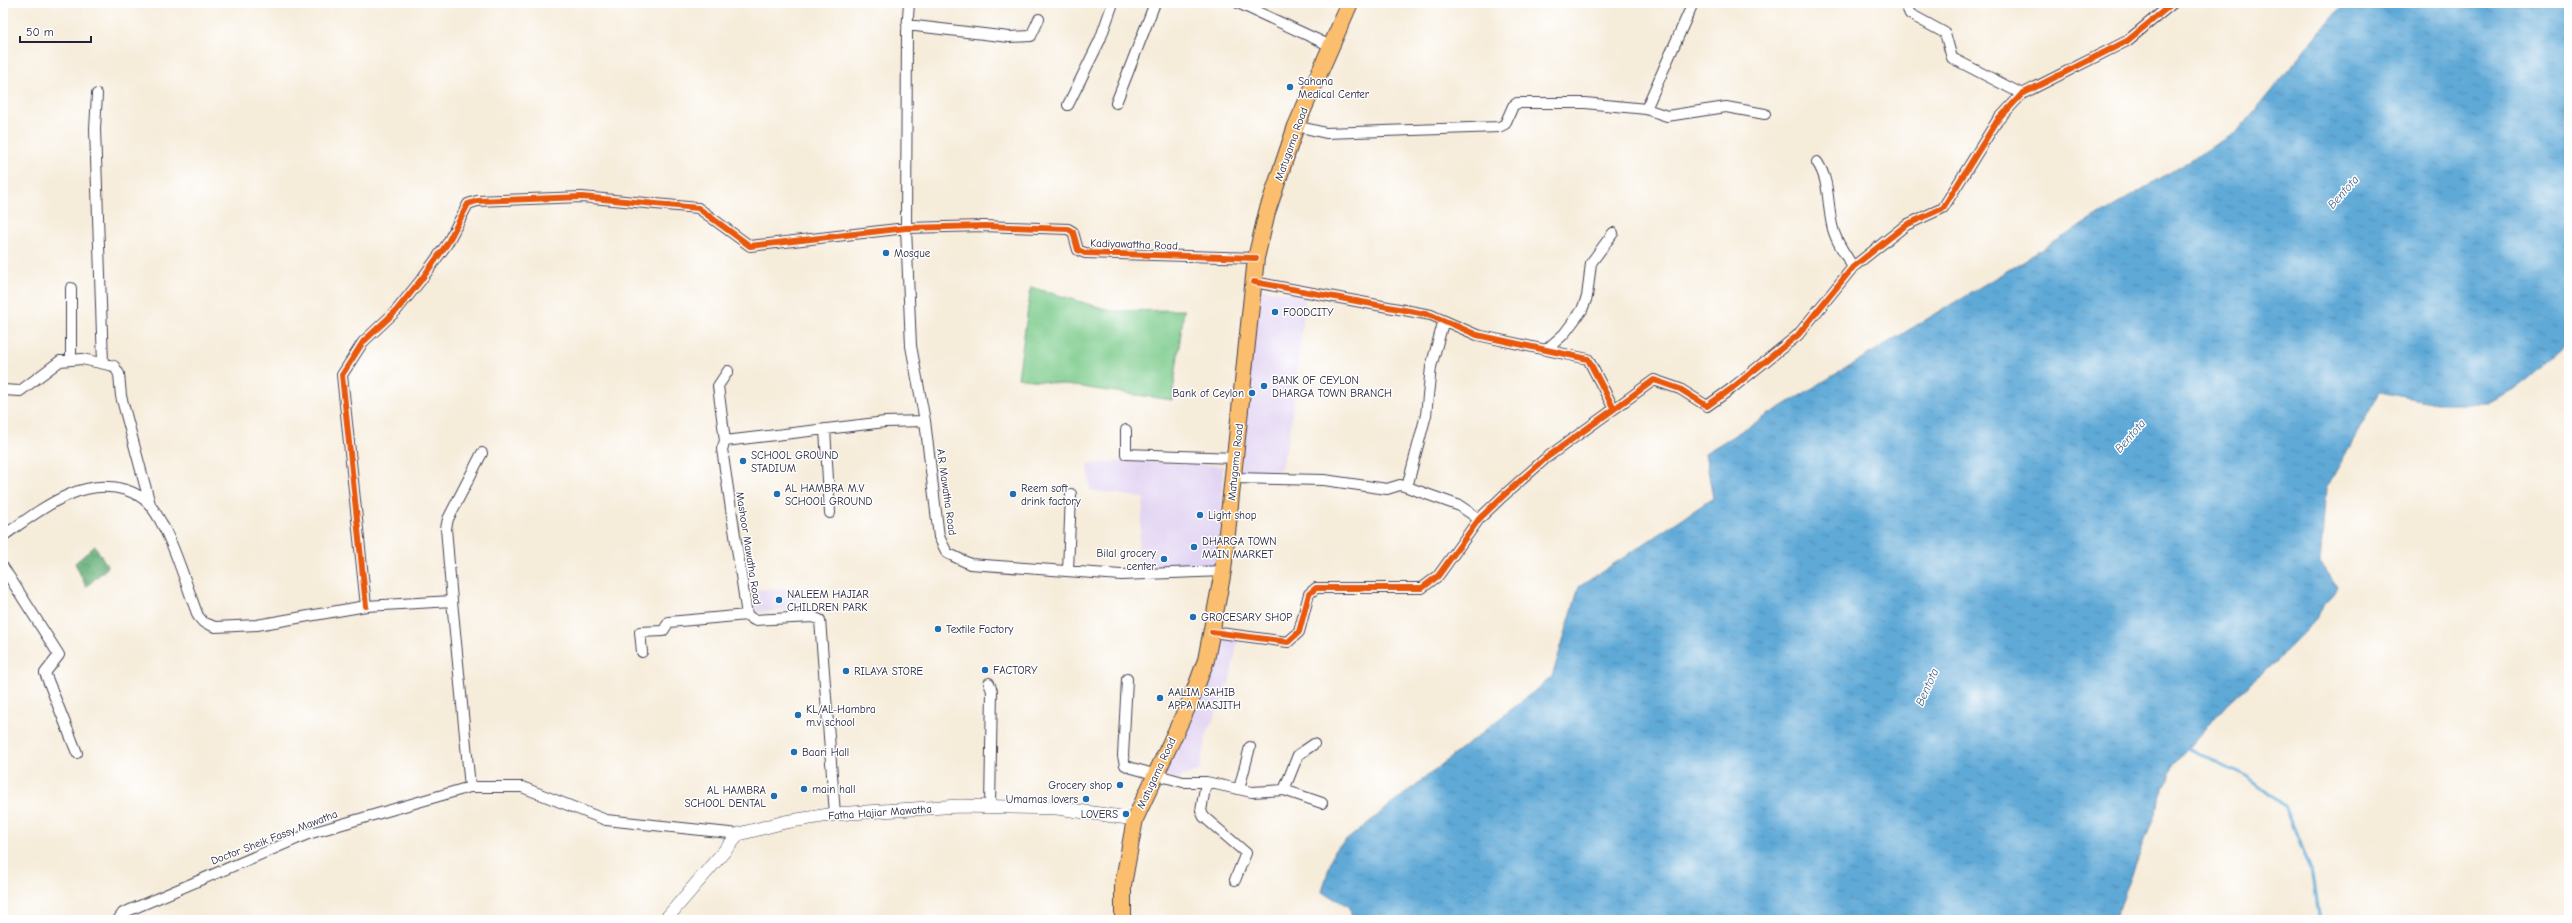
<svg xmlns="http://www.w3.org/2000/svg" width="2572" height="923" font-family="'Comic Neue',sans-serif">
  <defs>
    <pattern id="forest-crowns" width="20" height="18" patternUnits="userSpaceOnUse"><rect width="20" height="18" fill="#65af77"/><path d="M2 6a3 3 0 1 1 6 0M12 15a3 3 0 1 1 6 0" fill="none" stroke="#538e63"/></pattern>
    <pattern id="water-ripples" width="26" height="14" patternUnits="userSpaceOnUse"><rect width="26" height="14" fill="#5fa9d7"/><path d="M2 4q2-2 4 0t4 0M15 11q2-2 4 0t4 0" fill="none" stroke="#4e89b0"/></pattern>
  </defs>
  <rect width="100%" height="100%" fill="#fff"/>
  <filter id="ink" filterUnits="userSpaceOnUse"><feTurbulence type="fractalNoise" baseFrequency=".025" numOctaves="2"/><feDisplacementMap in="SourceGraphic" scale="8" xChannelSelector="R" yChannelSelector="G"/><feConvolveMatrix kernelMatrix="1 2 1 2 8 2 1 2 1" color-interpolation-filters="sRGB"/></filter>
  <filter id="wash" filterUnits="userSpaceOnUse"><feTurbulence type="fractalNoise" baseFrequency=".012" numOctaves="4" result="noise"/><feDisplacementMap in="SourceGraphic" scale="16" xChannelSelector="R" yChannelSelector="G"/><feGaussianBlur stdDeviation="0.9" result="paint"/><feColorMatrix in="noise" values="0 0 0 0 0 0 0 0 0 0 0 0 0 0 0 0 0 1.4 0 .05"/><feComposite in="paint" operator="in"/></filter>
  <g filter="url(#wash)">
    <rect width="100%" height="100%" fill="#f6ecda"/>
    <path fill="#e2d4f3" d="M1256,288L1306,296L1289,438L1280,470L1240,476Z
      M1131,461L1223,466L1220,569H1136L1144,498L1090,490L1088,464Z
      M803,588V610L756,612L753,590Z
      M1213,635L1238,639L1230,681L1206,736L1200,770L1183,776L1179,780L1159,773Z"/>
    <path fill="url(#forest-crowns)" stroke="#446859" d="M95,546L108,567L86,587L75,563Z"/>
    <path fill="#7ccb8b" stroke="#4f7663" d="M1031,287L1112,311L1184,310L1172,400L1018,378Z"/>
    <path fill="url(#water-ripples)" stroke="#406689" d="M2344,3H2569V341L2518,386L2488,403H2436L2380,392L2326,489L2320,563L2337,587L2308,629L2276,661L2229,702L2174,763L2115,920H1352L1350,907L1322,892L1334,850L1552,677L1579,587L1713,498L1705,453L2237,132Z"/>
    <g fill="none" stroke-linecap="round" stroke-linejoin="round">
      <path stroke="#5fa9d7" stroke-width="3" d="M2187,748L2248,778L2285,806L2311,870L2319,920"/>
    </g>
  </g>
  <g filter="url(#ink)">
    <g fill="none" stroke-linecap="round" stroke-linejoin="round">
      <defs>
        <path id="minor" d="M909,3L907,32L906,228L911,346L925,421L939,537L947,553L970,564L1121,575L1223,571
          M1238,3L1331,46
          M1905,3L1910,14L1945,33L1952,58L2022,94
          M907,25L1009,37L1031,36L1039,19
          M97,94L95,129L103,363
          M1116,103L1155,3
          M1068,105L1100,40L1113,3
          M1646,109L1693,3
          M1296,126L1326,133L1499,127L1505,124L1513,106L1517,103H1585L1646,109L1667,116L1726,107L1765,114
          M1817,162C1830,181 1827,203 1832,225C1835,240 1845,254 1853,267
          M1546,350L1564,334L1582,310L1587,297L1591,263L1613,233
          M71,360V288
          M3,390L20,391L60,361L82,359L114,366L119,374L121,396L150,504
          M1614,409L1654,380L1680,389L1707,406L1731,389L1798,335L1853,267L1906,225L1943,208L1997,121L2022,94L2127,41L2173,3
          M825,429L830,513
          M1126,430V454L1235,458
          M725,441L718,386L728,371
          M1234,478L1324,480L1387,489L1400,485L1407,487L1426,415L1431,367L1443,323
          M1407,487L1460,506L1479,519
          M3,536C39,511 80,476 126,490C135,493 143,497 149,504C170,528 186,585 198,616L203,622L215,627L257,625L366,606L452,601L470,787
          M3,567L59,655L45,673L77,753
          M1068,571L1071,494
          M452,601L446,528L448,519L482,453
          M366,606L342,375L363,342L396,311L421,280L447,244L468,204L477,201L582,197L698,208L750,246L906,228L984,226L1068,229L1073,232L1078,250L1085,253L1256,258
          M1212,632L1288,642L1299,632L1309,594L1316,588H1422L1438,576L1479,519L1502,497L1546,458L1614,409L1588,359L1477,335L1431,315L1254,282
          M642,652L640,632L663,631L669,622L747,615
          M1127,679L1123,756L1125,765L1132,768L1183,782H1206L1252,792L1284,790L1298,755L1314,744
          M989,683L992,691L990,806
          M1206,782L1201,811L1204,817L1246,853L1235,880
          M1239,789L1250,747
          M1284,790L1322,803
          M835,814L820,620L813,617L754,620L747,615L722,449L725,441L885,422L925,421
          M118,920L123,913L308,834L470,787H522L606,820L739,834"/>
        <path id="tertiary" d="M665,920L739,834L785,822L835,814L959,806L1057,808L1135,819"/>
        <path id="primary" d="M1123,920V885L1135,819L1193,695L1206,660L1212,629L1223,571L1256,258L1267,212L1296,126L1350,3"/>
      </defs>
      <use href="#minor" stroke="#424053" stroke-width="12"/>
      <use href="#tertiary" stroke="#424053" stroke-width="14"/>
      <use href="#primary" stroke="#424053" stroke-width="18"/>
      <use href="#minor" stroke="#fff" stroke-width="10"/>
      <use href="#tertiary" stroke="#fff" stroke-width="13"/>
      <use href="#primary" stroke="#fabe6e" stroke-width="16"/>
      <defs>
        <path id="cycleway" d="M1614,409L1654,380L1680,389L1707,406L1731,389L1798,335L1853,267L1906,225L1943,208L1997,121L2022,94L2127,41L2173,3
          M366,606L342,375L363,342L396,311L421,280L447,244L468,204L477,201L582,197L698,208L750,246L906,228L984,226L1068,229L1073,232L1078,250L1085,253L1256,258
          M1212,632L1288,642L1299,632L1309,594L1316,588H1422L1438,576L1479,519L1502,497L1546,458L1614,409L1588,359L1477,335L1431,315L1254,282"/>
      </defs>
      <use href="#cycleway" stroke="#fff" stroke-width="8"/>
      <use href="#cycleway" stroke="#e8590c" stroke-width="6"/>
    </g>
  </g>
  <g fill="#1f6fb2" stroke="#fff" stroke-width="1.5">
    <circle cx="1290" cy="87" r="4"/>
    <circle cx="886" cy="253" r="4"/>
    <circle cx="1275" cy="312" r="4"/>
    <circle cx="1264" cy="386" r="4"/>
    <circle cx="1252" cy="393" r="4"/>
    <circle cx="743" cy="461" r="4"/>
    <circle cx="777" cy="494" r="4"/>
    <circle cx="1013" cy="494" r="4"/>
    <circle cx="1200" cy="515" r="4"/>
    <circle cx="1194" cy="547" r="4"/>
    <circle cx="1164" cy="559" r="4"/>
    <circle cx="779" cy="600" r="4"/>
    <circle cx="1193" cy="617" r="4"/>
    <circle cx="938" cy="629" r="4"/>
    <circle cx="985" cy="670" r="4"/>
    <circle cx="846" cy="671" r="4"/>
    <circle cx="1160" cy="698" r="4"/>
    <circle cx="798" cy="715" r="4"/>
    <circle cx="794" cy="752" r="4"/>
    <circle cx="1120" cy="785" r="4"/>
    <circle cx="804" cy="789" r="4"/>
    <circle cx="774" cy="796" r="4"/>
    <circle cx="1086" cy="799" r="4"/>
    <circle cx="1126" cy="814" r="4"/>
  </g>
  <g text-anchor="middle" stroke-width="3" stroke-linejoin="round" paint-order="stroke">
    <g font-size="11" fill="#22223b" stroke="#fff" text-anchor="start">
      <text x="1298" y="85">Sahana<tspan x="1298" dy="13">Medical Center</tspan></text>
      <text x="894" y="257">Mosque</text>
      <text x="1283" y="316">FOODCITY</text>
      <text x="1272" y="384">BANK OF CEYLON<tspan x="1272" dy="13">DHARGA TOWN BRANCH</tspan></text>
      <text x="1244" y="397" text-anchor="end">Bank of Ceylon</text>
      <text x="751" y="459">SCHOOL GROUND<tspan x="751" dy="13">STADIUM</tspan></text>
      <text x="785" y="492">AL HAMBRA M.V<tspan x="785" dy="13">SCHOOL GROUND</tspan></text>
      <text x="1021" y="492">Reem soft<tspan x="1021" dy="13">drink factory</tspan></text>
      <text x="1208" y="519">Light shop</text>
      <text x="1202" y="545">DHARGA TOWN<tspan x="1202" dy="13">MAIN MARKET</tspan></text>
      <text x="1156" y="557" text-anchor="end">Bilal grocery<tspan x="1156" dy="13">center</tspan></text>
      <text x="787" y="598">NALEEM HAJIAR<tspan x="787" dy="13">CHILDREN PARK</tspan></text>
      <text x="1201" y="621">GROCESARY SHOP</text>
      <text x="946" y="633">Textile Factory</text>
      <text x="993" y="674">FACTORY</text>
      <text x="854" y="675">RILAYA STORE</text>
      <text x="1168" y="696">AALIM SAHIB<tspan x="1168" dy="13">APPA MASJITH</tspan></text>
      <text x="806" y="713">KL/AL-Hambra<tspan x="806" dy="13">m.v school</tspan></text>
      <text x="802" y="756">Baari Hall</text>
      <text x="1112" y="789" text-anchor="end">Grocery shop</text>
      <text x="812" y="793">main hall</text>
      <text x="766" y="794" text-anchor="end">AL HAMBRA<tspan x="766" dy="13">SCHOOL DENTAL</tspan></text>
      <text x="1078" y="803" text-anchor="end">Umamas lovers</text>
      <text x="1118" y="818" text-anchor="end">LOVERS</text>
    </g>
    <g font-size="11" fill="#22223b" stroke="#fff">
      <text transform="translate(1291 144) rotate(-70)" y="4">Matugama Road</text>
      <text transform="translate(1134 244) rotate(2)" y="4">Kadiyawattha Road</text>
      <text transform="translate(1235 462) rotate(-84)" y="4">Matugama Road</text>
      <text transform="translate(947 492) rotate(82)" y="4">A.R Mawatha Road</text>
      <text transform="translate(749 548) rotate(81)" y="4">Mashoor Mawatha Road</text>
      <text transform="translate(1156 773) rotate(-65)" y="4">Matugama Road</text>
      <text transform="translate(880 812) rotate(-4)" y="4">Fatha Hajiar Mawatha</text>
      <text transform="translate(274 837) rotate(-21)" y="4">Doctor Sheik Fassy Mawatha</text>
    </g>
    <g font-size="12" font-style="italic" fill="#3d5f81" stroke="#fff">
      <text transform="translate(2343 192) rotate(-48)" y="4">Bentota</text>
      <text transform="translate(2130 436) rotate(-49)" y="4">Bentota</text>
      <text transform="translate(1927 687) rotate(-66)" y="4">Bentota</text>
    </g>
  </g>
  <rect width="2572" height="923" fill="none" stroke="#fff" stroke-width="16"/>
  <path d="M20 36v6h71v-6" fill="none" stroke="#22223b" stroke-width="2"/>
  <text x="26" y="36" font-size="12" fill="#22223b" stroke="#ffffff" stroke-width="3" paint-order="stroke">50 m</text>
</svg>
